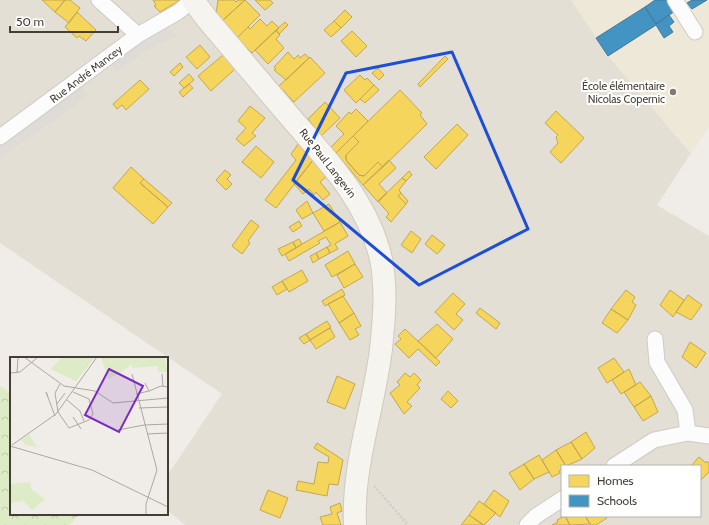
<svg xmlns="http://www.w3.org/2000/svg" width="709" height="525" font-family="Cabin,sans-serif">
  <defs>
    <pattern id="forest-crowns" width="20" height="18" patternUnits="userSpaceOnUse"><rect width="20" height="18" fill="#ddebc6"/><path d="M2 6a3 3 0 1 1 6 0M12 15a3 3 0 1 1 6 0" fill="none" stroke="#bfcbab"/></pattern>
  </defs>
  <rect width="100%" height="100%" fill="#f0ede8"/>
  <path fill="#e4dfd5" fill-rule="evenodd" d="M0,0H709L695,147L657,205L709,236V525H185L167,510V476L222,394L0,243ZM562,466H700V516H562Z"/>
  <path fill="#eee8d9" d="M571,0H709V127L691,154L608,56Z"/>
  <path fill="url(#forest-crowns)" d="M0,386L11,393V514H80L69,525H0Z"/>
  <path fill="#dfdcd8" d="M162,22L177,36L152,47L116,72L107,60Z
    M77,82L88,96L0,158V137Z"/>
  <path fill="#f6d55c" stroke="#c1a850" d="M42,0H65L55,12Z
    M65,0H70L80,8L69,23L55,12Z
    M153,0H178L179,1L160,12L154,6L156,5Z
    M218,0H234L236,2L238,0H245L222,21L216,14Z
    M245,0L260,15L237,38L222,21Z
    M255,0H270L273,3L265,10Z
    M345,10L352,17L341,28L334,21Z
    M77,12L96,30L86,41L79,36L77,38L65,27Z
    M260,19L267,26L272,21L279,28L252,53L237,38L248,27L250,29Z
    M334,21L341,28L331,37L324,30Z
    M285,22L288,25L279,34L276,30Z
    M276,30L280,35L276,39L284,48L268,64L255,50Z
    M352,31L367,46L356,57L341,41Z
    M200,45L210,57L197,69L186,57Z
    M288,52L294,59L298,55L300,58L305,54L309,58L286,80L274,70L276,69L274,67Z
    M223,55L235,69L211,91L198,76Z
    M445,56L448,59L420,87L418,84Z
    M310,57L325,73L294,102L279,86Z
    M180,63L183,67L174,76L170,72Z
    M378,68L384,75L379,80L372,73Z
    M189,74L194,80L184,88L179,83Z
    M360,75L365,80L367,78L374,85L356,103L344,90Z
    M140,80L149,89L126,110L122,105L117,109L113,104Z
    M189,84L193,88L183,97L179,92Z
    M374,85L379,90L365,103L360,99Z
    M400,90L422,113L420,115L427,124L383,167L378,162L364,176L359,175L346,160V155L359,142L353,136Z
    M325,102L340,118L321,136L308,119Z
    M250,106L265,118L252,133L256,136L244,146L236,139L246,128L238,121Z
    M356,109L368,121L336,153L331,147L344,134L336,126L349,112L351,114Z
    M556,111L584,138L561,163L550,152L558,143L556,137L558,135L545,123Z
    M457,124L468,135L436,169L424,157Z
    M353,136L359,142L346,155V160L359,175L364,176L378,162L383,167L363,185L336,153Z
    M299,143L313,160L276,208L265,200L296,160L291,154Z
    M256,146L274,162L261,178L242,162Z
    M313,160L327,176L320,182L330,194L323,200L316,192L314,195L309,189L303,194L294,184Z
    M389,160L396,168L379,184L387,193L378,202L363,185Z
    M131,167L144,179L140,183L168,207L153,224L113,188Z
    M225,170L231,175L227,179L232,184L226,190L216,180Z
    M409,171L412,175L406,181L402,178Z
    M402,178L406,181L399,190L401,193L398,196L406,204L391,222L386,217L389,214L378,201Z
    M144,179L172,203L168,207L140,183Z
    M401,193L408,201L406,204L398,196Z
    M307,201L313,213L302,219L296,210Z
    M329,204L340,222L324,231L313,213Z
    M251,220L259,226L248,241L250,243L242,254L232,246Z
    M299,221L302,226L293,232L289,227Z
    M340,222L348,236L335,244L338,249L330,253L327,247L331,245L326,237L318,241L320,243L289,261L285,254Z
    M411,231L421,239L412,253L401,245Z
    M432,235L445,245L437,254L425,244Z
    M299,239L302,244L296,248L293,242Z
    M293,242L296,248L282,256L278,249Z
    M327,247L330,253L319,259L316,253Z
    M348,251L355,264L332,277L325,265Z
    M316,253L319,259L313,263L310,256Z
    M355,264L363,277L344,288L337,275Z
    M302,270L308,281L289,292L282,281Z
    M282,281L287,289L277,295L272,287Z
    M342,289L345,295L325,306L322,301Z
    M626,290L635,297L632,302L636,305L628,320L611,309Z
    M670,290L684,300L673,317L660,305Z
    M453,293L465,304L456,314L463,320L454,330L435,312Z
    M688,295L702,305L691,320L676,312Z
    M343,296L354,313L339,323L328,304Z
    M480,308L500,323L496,329L476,313Z
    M611,309L628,320L617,333L602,323Z
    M354,313L361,326L355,329L359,335L350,340L339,323Z
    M327,321L331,327L310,340L306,334Z
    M437,324L453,339L436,358L418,341Z
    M330,328L335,337L316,349L310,340Z
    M405,329L440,362L436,366L418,349L409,358L395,344L401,339L398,336Z
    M306,334L310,340L304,344L299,338Z
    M690,342L706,353L696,368L682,357Z
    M614,358L624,372L607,383L598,368Z
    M629,369L636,385L621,394L612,380Z
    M405,373L410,377L414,373L421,380L417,385L420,388L407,402L412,406L404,414L390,393L400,385L397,382Z
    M337,376L355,384L345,409L327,402Z
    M640,382L651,396L634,407L624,392Z
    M448,391L458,401L451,408L441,399Z
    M651,396L658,412L643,421L634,407Z
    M586,432L595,448L582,459L571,442Z
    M571,442L582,459L566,466L556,450Z
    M317,443L343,460L338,485L329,484L327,496L296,490L298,481L314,484L318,462L328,463L329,457L314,448Z
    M556,450L566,466H562V469L559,471L560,473L552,477L542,460Z
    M539,455L549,472L534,479L524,464Z
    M699,457L706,463L707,461L709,463V472L700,481V466H691Z
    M524,464L534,479L520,490L509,473Z
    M268,490L288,498L280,518L260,510Z
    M494,490L509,501L500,517L484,504Z
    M479,501L496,513L484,525L469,515Z
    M340,503L342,511L337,513L341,525H323L320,517L332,514L330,507Z
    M469,515L483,525H461Z
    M565,516H585L590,524L570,525Z
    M565,516L570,525H552L558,522L557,520Z
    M585,516H605L607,518L596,525H591Z"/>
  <path fill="#4393c3" stroke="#447a98" d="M655,0H668L675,11L656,24L645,7Z
    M692,0H707L692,9L687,3Z
    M645,7L656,24L669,15L674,22L669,26L673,32L664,38L656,25L608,56L596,38Z"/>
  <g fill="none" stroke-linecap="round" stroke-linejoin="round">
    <defs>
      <path id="street" d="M99,0L138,35
        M675,0L695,32
        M0,137L138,35L178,12L193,0
        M655,339L657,362L685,410L688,433
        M614,466L654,440L688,433L709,436
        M527,525L536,516L562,499"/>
      <path id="secondary" d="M193,0L207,19C235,52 263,85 291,118C328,161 368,202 381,259C387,289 384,319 381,349C374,408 352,465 355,525"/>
    </defs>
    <use href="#street" stroke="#cecbc5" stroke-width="17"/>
    <use href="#secondary" stroke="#cfcabf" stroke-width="24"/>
    <path stroke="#d0cdc9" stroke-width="2.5" stroke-dasharray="2 2" stroke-linecap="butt" d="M374,486L408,525"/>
    <use href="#street" stroke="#fdfcfc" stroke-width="15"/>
    <use href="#secondary" stroke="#f6f4ee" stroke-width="22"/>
  </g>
  <path fill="none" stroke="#1d4ed8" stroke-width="3" stroke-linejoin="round" d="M452,52L528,229L419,285L293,180L346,73Z"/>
  <circle fill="#817b73" stroke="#fff" stroke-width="1.5" cx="673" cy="92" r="4"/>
  <g text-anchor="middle" stroke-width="4" stroke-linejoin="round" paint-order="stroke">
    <g font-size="11" fill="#453e34" stroke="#fff">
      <text transform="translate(86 74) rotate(-37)" y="4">Rue André Mancey</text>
      <text transform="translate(328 163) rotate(52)" y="4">Rue Paul Langevin</text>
    </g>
    <g font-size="11" fill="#453e34" stroke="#fff" text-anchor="end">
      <text x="665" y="90">École élémentaire<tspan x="665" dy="13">Nicolas Copernic</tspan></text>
    </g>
  </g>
  <g transform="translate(10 357)">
    <rect width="158" height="158" fill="#f0ede8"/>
    <path d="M105,0H121L122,7L110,16Z" fill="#ddebc6"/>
    <path d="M53,0H85L66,24L40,12ZM91,0H105L110,16L98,22ZM121,0H154L158,15H148L147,9L122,11ZM19,77L27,90L16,88L11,83ZM20,125L22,133L35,142L22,153L14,144L1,146L0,127Z" fill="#ddebc6"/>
    <path fill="none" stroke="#aca7a0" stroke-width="1" d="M14,0L54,29L85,34L103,46L158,41M0,16L10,15L28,0M7,16L8,0M122,17L147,113L136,147V158M152,17L153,30M50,27L45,36L48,55L59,71L79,63L83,57L79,42L63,35M139,34L151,29L158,30M126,37L139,34L135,26M38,40L36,35L45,59M57,43L70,54L74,64M47,47L55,36M129,51L158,50M63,60L71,72M108,73L134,68L158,67M137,77L158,76M2,88L46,57L87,0M0,89L82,113L158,150"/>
    <path fill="#7b2cbf" fill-opacity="0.15" stroke="#7b2cbf" stroke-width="2" d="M99,12L133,29L109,75L75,58Z"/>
    <rect width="158" height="158" fill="none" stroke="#453e34" stroke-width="2"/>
  </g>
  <rect x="561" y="465" width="140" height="52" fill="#ffffff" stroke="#b5b2ae"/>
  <rect x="569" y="475" width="20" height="12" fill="#f6d55c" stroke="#b5b2ae"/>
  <text x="597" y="485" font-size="12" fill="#453e34">Homes</text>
  <rect x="569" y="495" width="20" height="12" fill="#4393c3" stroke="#b5b2ae"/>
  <text x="597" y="505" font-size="12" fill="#453e34">Schools</text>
  <path d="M10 26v6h108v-6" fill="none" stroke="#453e34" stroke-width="2"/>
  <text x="16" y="26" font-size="12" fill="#453e34" stroke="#ffffff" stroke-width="3" paint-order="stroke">50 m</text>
</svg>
